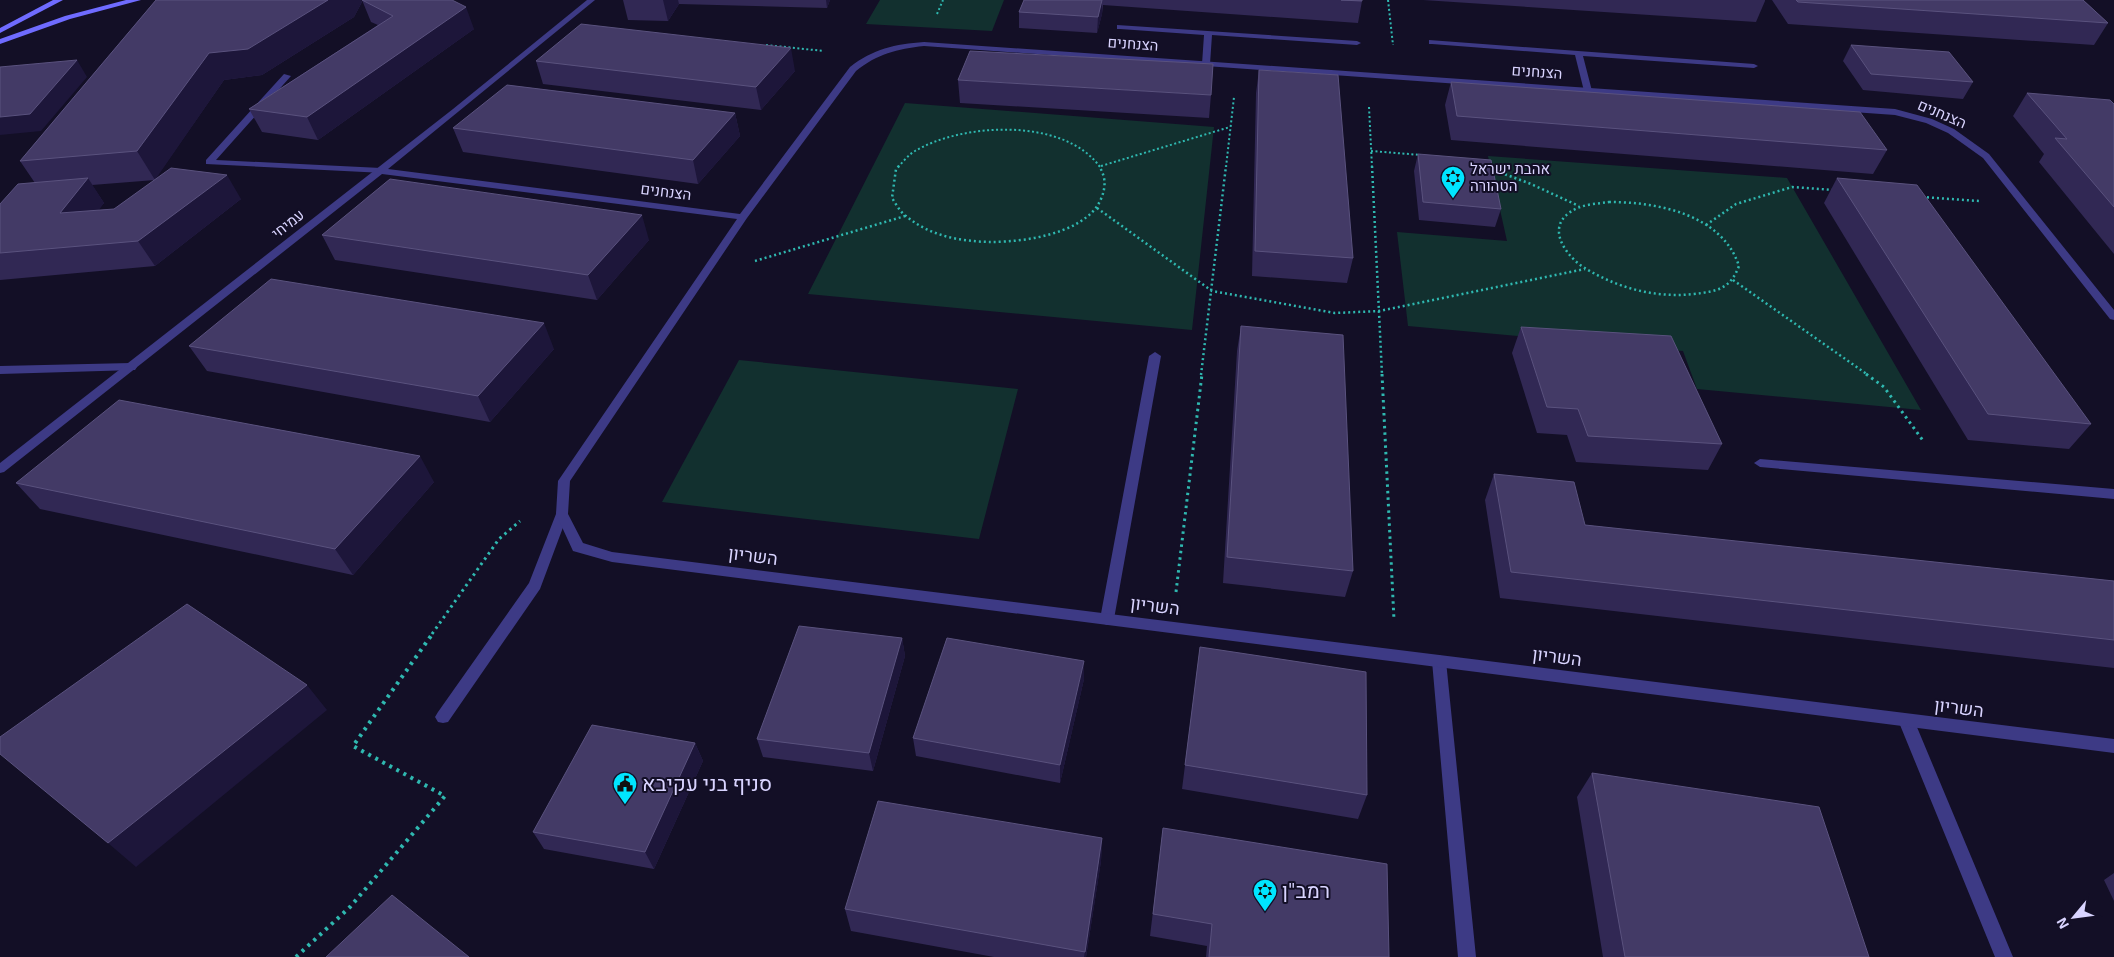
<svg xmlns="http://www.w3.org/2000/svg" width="2114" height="957" font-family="'Exo 2',Heebo,sans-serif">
  <rect width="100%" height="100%" fill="#130f26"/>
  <path fill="#12302f" d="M880,0H1004L992,31L866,24Z
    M905,103L1214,127L1192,330L808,294Z
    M1488,156L1787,178L1921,410L1697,389L1683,351L1408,326L1397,232L1507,241Z
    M739,360L1018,389L979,539L662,502Z"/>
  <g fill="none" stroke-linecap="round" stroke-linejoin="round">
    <path stroke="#2fb8b0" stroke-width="2" stroke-dasharray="2 2.5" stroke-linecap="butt" d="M1388,0L1393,45
      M937,14L943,0
      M766,45L824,51
      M1369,107L1372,167
      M1371,151L1421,155
      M1101,166L1230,127
      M898,167C903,162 908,155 915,151C962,123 1064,117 1100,167
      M1226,167L1234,97"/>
    <path stroke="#2fb8b0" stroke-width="2.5" stroke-dasharray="2 3" stroke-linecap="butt" d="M899,166L896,169L892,198C896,204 900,212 906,216C925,232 949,239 973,241C1009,245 1085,237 1101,199C1106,187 1106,177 1099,166
      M1372,166L1382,375
      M1491,169L1531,184L1579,206
      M1922,197L1979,201
      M1609,202C1657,202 1722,214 1739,266C1730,289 1718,291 1694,294C1656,298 1621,289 1588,270C1569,260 1545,230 1569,213C1580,204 1596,204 1609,202Z
      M1097,208L1212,291L1335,313L1379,311L1585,269
      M1706,225L1736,204L1792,187L1834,190
      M755,261L905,216
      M1733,280L1868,375
      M1201,375L1226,166"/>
    <path stroke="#2fb8b0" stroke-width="3" stroke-dasharray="2.5 4" stroke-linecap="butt" d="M1382,374L1394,620
      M1866,374L1884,387L1924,442
      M1176,592L1202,374
      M432,634L499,539L520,521"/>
    <path stroke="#2fb8b0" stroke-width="4" stroke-dasharray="3 5" stroke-linecap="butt" d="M296,957L350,907L445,796L353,746L433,633"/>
    <path fill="#3d3a85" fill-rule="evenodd" d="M1117,25L1357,41L1361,43L1357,45L1212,35L1210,64L1206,66L1202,64L1204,35L1120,29H1117Z
      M1429,40L1754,64L1758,66L1754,68L1583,56L1592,91L1588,93L1584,91L1575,55L1432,44H1429Z
      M284,74L291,76L216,160L381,168L384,169V173L206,164V160Z
      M1155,352L1161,356L1114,619L1112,623L1107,625L1102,623L1100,619L1149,356Z
      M131,363L135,364L137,367L135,370L0,374V366Z
      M1760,459L2114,489V499L1760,467L1754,463Z
      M562,509L567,511L568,514L540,589L448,722L443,723L438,722L435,717L438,712L529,583L556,514L557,511Z
      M1439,655L1444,657L1446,661L1476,957H1458L1432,661L1434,657Z
      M1906,714L1911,715L1914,720L2013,957H1995L1898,720L1901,715Z"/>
    <path fill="#3d3a85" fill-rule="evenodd" d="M587,0H595L388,169L740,214L850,67C873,49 895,44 924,42L1895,109L1932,119L1954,129L1989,154L2114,310V320L2110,319L1983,158L1948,133L1926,123L1895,115L924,46C897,49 877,54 856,71L747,218L570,481L568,514L583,543L612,552L2114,739V753L612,562L573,551L556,514L558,481L737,219L382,174L4,472L0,473V463L453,109Z"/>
    <path fill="#6f6bff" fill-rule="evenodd" d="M53,0H63L0,33V28Z
      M126,0H141L70,19L0,44V39L65,16Z"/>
  </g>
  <path fill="#312854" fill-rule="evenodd" d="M156,0H361L362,2L354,17L262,75L224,80L155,179L241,199L155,266L0,280V204L35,183L20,161ZM155,180L114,209L98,210L104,203L92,185Z
    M362,0L474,29L318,140L262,132L249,109L378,25L371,22Z
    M623,0H830L827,8L679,4L668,21L628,20Z
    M1024,0H1362V1L1358,23L1103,5L1102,14L1097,33L1019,28V12Z
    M1423,0H1765V1L1756,22Z
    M1772,0H2083L2108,23L2094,45L1788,24Z
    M1851,45L1973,82L1963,99L1863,90L1843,61Z
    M536,61L795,71L761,110L543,84Z
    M1259,70L1353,258L1347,283L1252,276L1256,93Z
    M958,80L1211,95L1209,118L960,103Z
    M1451,82L1887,150L1873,174L1451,140L1445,105Z
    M2027,93L2114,104V254L2039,162L2044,154L2013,116Z
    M735,113L740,136L698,184L463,152L453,128Z
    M1418,154L1501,209L1495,227L1419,220L1414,171Z
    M1837,178L2091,424L2069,449L1968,440L1824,203Z
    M322,235L649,240L597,300L335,260Z
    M1241,326L1353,571L1345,597L1223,583L1237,351Z
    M1521,327L1722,444L1708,470L1576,462L1567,435L1537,433L1512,353Z
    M189,346L554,349L490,422L207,371Z
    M1494,474L1585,525L2114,581V668L1500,598L1485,500Z
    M434,482L353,575L40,509L16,483Z
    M902,638L905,656L873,771L763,757L757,739Z
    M1200,647L1367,795L1358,819L1182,789Z
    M1084,679L1060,783L916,756L913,738Z
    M695,743L703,761L654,869L544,849L533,832Z
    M1592,773L1869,957H1603L1577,797Z
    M1163,828L1389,957H1206L1207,946L1150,936Z
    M1102,838L1101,861L1086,957H994L851,931L845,909Z
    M2114,873V901L2104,880Z"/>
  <path fill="#1d163a" d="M328,0H361L362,2L354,17L262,75L224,80L155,180L137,151L209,53Z
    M663,0H678L679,4L668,21Z
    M826,0H830L827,8Z
    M1102,0V14L1097,33L1098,17Z
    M466,7L474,29L318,140L307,117Z
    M791,48L795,71L761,110L756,87Z
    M77,60L87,77L41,131L0,135V117Z
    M735,113L740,136L698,184L693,160Z
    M227,175L241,199L155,266L138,241Z
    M88,178L104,203L78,238L60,213Z
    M642,215L649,240L597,300L588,275Z
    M544,323L554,349L490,422L478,396Z
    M420,456L434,482L353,575L335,549Z
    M902,638L905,656L873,771L869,753Z
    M1084,661V679L1060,783V765Z
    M307,685L327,710L136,867L108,843Z
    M695,743L703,761L654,869L645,852Z
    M1102,838L1101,861L1086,957H1084Z"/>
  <path fill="#433a66" stroke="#5a527e" d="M156,0H328L248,49L209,53L137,151L20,161Z
    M362,0H452L466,7L307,117L249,109L393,16Z
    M1024,0H1102L1098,17L1019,12Z
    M1341,0H1362V1Z
    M1796,0H2083L2108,23L1798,2Z
    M581,24L791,48L756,87L536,61Z
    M1851,45L1949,52L1973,82L1871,74Z
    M970,51L1213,64L1211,95L958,80Z
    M77,60L30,114L0,117V67Z
    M1259,70L1338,75L1353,258L1255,251Z
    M1451,82L1860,112L1887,150L1457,116Z
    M507,85L735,113L693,160L453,128Z
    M2027,93L2110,100L2114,104V207L2055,138L2067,139Z
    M1418,154L1491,160L1501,209L1423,202Z
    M171,168L227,175L138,241L0,253V204L18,184L88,178L60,213L114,209Z
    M1837,178L1917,185L2091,424L1988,414Z
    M390,179L642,215L588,275L322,235Z
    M271,279L544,323L478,396L189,346Z
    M1241,326L1343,335L1353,571L1227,557Z
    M1521,327L1671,336L1722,444L1588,436L1578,409L1547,407Z
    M119,400L420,456L335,549L16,483Z
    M1494,474L1574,482L1585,525L2114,581V640L1511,572Z
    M187,604L307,685L108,843L0,754V737Z
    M799,626L902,638L869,753L757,739Z
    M947,638L1084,661L1060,765L913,738Z
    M1200,647L1366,672L1367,795L1185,765Z
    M592,725L695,743L645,852L533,832Z
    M1592,773L1819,807L1869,957H1625Z
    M878,801L1102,838L1085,952L845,909Z
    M1163,828L1387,864L1389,957H1209L1212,924L1153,914Z
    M392,895L469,957H326Z"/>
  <defs>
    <symbol id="synagogue-pin" viewBox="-11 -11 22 30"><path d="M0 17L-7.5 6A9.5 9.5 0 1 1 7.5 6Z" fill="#00e5ff" stroke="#130f26"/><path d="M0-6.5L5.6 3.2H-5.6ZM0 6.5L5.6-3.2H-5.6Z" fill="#111"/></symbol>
    <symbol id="civic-pin" viewBox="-11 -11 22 30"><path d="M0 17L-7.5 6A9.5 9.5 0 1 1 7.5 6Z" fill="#00e5ff" stroke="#130f26"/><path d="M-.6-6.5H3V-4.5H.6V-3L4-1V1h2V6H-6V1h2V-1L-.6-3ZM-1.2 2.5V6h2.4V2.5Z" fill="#111"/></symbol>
  </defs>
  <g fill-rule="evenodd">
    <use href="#synagogue-pin" x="1439" y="164" width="28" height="38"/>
    <use href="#civic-pin" x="611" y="770" width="28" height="38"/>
    <use href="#synagogue-pin" x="1251" y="877" width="28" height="38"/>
  </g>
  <g text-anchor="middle" stroke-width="4" stroke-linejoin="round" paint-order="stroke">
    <g font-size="15" fill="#d9d4ff" stroke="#130f26">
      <text transform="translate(1133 44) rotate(4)" y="5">הצנחנים</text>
      <text transform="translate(1537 72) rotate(4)" y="5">הצנחנים</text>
      <text transform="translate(1942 114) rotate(23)" y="5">הצנחנים</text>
      <text transform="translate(666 192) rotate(7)" y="5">הצנחנים</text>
      <text transform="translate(288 224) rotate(-38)" y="5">עמיחי</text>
    </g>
    <g font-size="15" fill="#d9d4ff" stroke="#130f26" text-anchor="start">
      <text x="1470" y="174">אהבת ישראל<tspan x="1470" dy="17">הטהורה</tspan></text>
    </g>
    <g font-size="18" fill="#d9d4ff" stroke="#130f26">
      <text transform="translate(753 556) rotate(7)" y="6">השריון</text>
      <text transform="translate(1155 606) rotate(7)" y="6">השריון</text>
      <text transform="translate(1557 657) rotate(7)" y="6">השריון</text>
      <text transform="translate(1959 708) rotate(7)" y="6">השריון</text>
    </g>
    <g font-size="21" fill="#d9d4ff" stroke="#130f26" text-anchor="start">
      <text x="642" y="791">סניף בני עקיבא</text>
      <text x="1282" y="898">רמב"ן</text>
    </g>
  </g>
  <g transform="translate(2074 917) rotate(241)" stroke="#130f26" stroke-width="4" paint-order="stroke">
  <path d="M0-4L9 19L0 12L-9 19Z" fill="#d9d4ff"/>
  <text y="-8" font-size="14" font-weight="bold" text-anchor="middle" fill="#d9d4ff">N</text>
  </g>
</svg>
